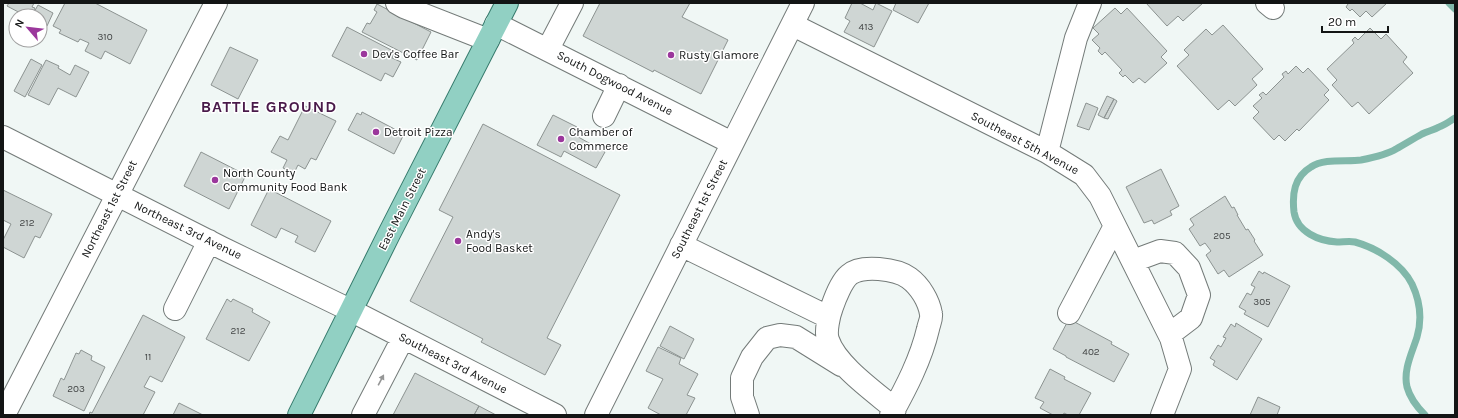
<svg xmlns="http://www.w3.org/2000/svg" width="1458" height="418" font-family="Karla,sans-serif">
  <rect width="100%" height="100%" fill="#f0f7f5"/>
  <g fill="none" stroke-linecap="round" stroke-linejoin="round">
    <path stroke="#81b8aa" stroke-width="7" d="M1449,3L1455,9
      M1425,415C1417,407 1410,398 1407,387C1403,370 1412,353 1417,337C1422,320 1420,301 1412,284C1402,264 1377,248 1355,242C1350,241 1343,242 1337,242C1319,241 1297,232 1294,212C1292,194 1294,177 1311,167C1324,158 1347,162 1361,160C1371,158 1388,154 1396,149C1405,144 1413,139 1422,134C1428,131 1434,130 1439,127C1445,125 1450,121 1455,118"/>
  </g>
  <path fill="#cfd6d4" stroke="#8c9391" d="M9,3H34L32,7L35,8L31,16L28,14L26,16L7,6Z
    M65,3H95L147,30L130,64L105,51L101,59L85,51L89,43L80,39L78,42L59,33L61,30L53,26Z
    M600,3H690L682,17L728,40L701,94L654,70L653,72L583,36Z
    M852,3H860L873,10L876,3L892,11L874,47L844,32L850,21L845,18Z
    M896,3H929L918,23L893,10Z
    M1146,3H1203L1183,21L1178,16L1167,26Z
    M1347,3H1387L1372,17L1366,11L1360,17L1352,9L1350,11L1346,7L1348,4Z
    M377,4L431,32L417,60L362,32L367,23L370,24L377,12L374,10Z
    M38,5L53,13L47,26L40,22V16H32Z
    M1115,8L1121,14L1127,8L1167,51L1161,57L1167,63L1145,83L1139,78L1133,83L1125,75L1123,77L1119,73L1122,70L1105,52L1102,55L1098,51L1100,48L1092,40L1099,34L1093,28Z
    M1223,25L1263,69L1252,79L1257,85L1235,106L1229,100L1218,110L1177,66L1189,55L1184,50L1206,29L1212,35Z
    M347,27L395,52L392,58L401,62L393,77L385,73L381,81L332,56Z
    M1370,28L1381,39L1386,34L1407,57L1403,62L1413,73L1369,114L1358,102L1352,107L1332,85L1337,80L1327,69L1354,43L1352,40L1355,37L1358,40Z
    M230,47L258,60L238,99L211,85Z
    M31,59L42,65L25,97L14,91Z
    M46,60L59,66L58,68L70,75L75,65L89,72L76,97L58,88L49,105L28,95Z
    M1296,66L1303,73L1308,68L1329,90L1324,95L1329,100L1299,131L1297,129L1285,141L1279,135L1274,140L1253,118L1259,112L1253,106L1262,98L1259,95L1263,92L1266,95L1284,77L1282,74L1286,71L1288,74Z
    M1107,96L1114,99L1104,118L1098,115Z
    M1114,99L1117,101L1108,119L1104,118Z
    M1086,103L1098,108L1089,130L1077,126Z
    M305,106L336,121L316,160L311,158L305,169L298,165L294,173L283,168L287,160L271,152L280,136L288,140Z
    M362,112L404,134L394,154L348,130L357,113L361,115Z
    M553,115L577,127L573,134L605,152L596,168L564,151L561,157L537,145Z
    M483,124L620,195L547,338L561,345L545,375L481,342L483,339L410,301L453,217L439,210Z
    M201,152L246,175L229,209L184,186Z
    M1161,169L1179,206L1170,211L1172,215L1154,224L1152,220L1144,223L1126,187Z
    M269,189L331,221L315,252L295,242L298,236L281,228L276,238L251,225Z
    M3,190L52,214L40,238L35,236L24,258L3,247V240L11,224L3,220Z
    M1225,196L1232,208L1234,207L1238,215H1237L1246,230L1248,229L1255,240L1254,241L1263,255L1229,277L1224,270L1218,274L1206,255L1211,251L1205,243L1200,246L1189,229L1194,225L1190,219Z
    M1259,271L1263,274L1264,272L1290,286L1268,327L1244,314L1246,311L1239,307L1247,293L1251,295L1255,287L1251,285Z
    M227,299L231,302L233,299L253,309L252,312L270,322L249,361L206,339Z
    M143,315L185,337L162,382L150,376L144,387L155,392L143,415H89L90,412L92,413Z
    M1069,319L1112,342L1111,344L1129,354L1114,382L1066,357V356L1053,349Z
    M1236,323L1262,339L1237,380L1213,365L1215,361L1210,358L1218,345L1221,347L1226,338L1223,337L1231,324L1235,327Z
    M670,326L694,339L684,359L660,346Z
    M658,347L681,358L679,364L698,374L687,395L695,398L686,415H661L648,408L663,379L646,371Z
    M81,350L92,356L91,360L105,367L84,411L53,396L61,378L64,380L76,353L79,354Z
    M1050,369L1065,377L1064,379L1091,393L1079,415H1068L1064,413L1063,415H1053L1040,408L1044,402L1035,398Z
    M415,373L479,406L474,415H393Z
    M1258,397L1280,407L1277,415H1250Z
    M179,403L203,415H173Z
    M479,406L496,415H474Z"/>
  <g fill="none" stroke-linecap="round" stroke-linejoin="round">
    <defs>
      <path id="minor" d="M397,3L404,7L488,40
        M1267,3L1273,8
        M496,24L732,143
        M793,25L1047,152L1084,175L1100,196L1171,338L1180,369L1162,415
        M548,49L572,3
        M604,116L619,85
        M3,137L222,248L352,311L555,415
        M1047,152L1076,38L1090,3
        M681,245L828,317
        M1133,261L1160,251L1175,253L1189,268L1199,295L1191,318L1170,334
        M175,309L209,241
        M1069,313L1115,226
        M4,415L216,3
        M363,415L403,338
        M596,415L803,3
        M748,415L742,397V378L752,357L767,338L780,335L796,337L841,365
        M891,415C906,388 921,359 928,329C929,324 932,318 931,314C929,301 920,286 909,278C897,269 861,264 849,275C842,281 835,298 832,307C829,315 825,332 828,340C836,365 875,392 895,409"/>
      <path id="major" d="M299,415L389,234L507,3"/>
    </defs>
    <use href="#minor" stroke="#747b79" stroke-width="24"/>
    <use href="#major" stroke="#357a6c" stroke-width="24"/>
    <use href="#minor" stroke="#fff" stroke-width="22"/>
    <use href="#major" stroke="#91d0c3" stroke-width="22"/>
  </g>
  <defs><path id="oneway-solid" d="M-6-.8H1V-3.2L6.5 0L1 3.2V.8H-6Z"/></defs>
  <use fill="#959696" href="#oneway-solid" transform="translate(381 380) rotate(-62)"/>
  <g fill="#9b379c" stroke="#fff" stroke-width="1.5">
    <circle cx="364" cy="54" r="4"/>
    <circle cx="671" cy="55" r="4"/>
    <circle cx="376" cy="132" r="4"/>
    <circle cx="561" cy="139" r="4"/>
    <circle cx="215" cy="180" r="4"/>
    <circle cx="458" cy="241" r="4"/>
  </g>
  <g text-anchor="middle" stroke-width="3" stroke-linejoin="round" paint-order="stroke">
    <g font-size="10" fill="#424545">
      <text x="866" y="30">413</text>
      <text x="105" y="40">310</text>
      <text x="27" y="226">212</text>
      <text x="1222" y="239">205</text>
      <text x="1262" y="305">305</text>
      <text x="238" y="334">212</text>
      <text x="1091" y="355">402</text>
      <text x="148" y="360">11</text>
      <text x="76" y="392">203</text>
    </g>
    <g font-size="12" fill="#131515" stroke="#fff" text-anchor="start">
      <text x="372" y="58">Dev's Coffee Bar</text>
      <text x="679" y="59">Rusty Glamore</text>
      <text x="384" y="136">Detroit Pizza</text>
      <text x="569" y="136">Chamber of<tspan x="569" dy="14">Commerce</tspan></text>
      <text x="223" y="177">North County<tspan x="223" dy="14">Community Food Bank</tspan></text>
      <text x="466" y="238">Andy's<tspan x="466" dy="14">Food Basket</tspan></text>
    </g>
    <g font-size="12" fill="#131515" stroke="#fff">
      <text transform="translate(615 83) rotate(27)" y="4">South Dogwood Avenue</text>
      <text transform="translate(1025 143) rotate(28)" y="4">Southeast 5th Avenue</text>
      <text transform="translate(109 209) rotate(-63)" y="4">Northeast 1st Street</text>
      <text transform="translate(402 209) rotate(-63)" y="4">East Main Street</text>
      <text transform="translate(699 209) rotate(-63)" y="4">Southeast 1st Street</text>
      <text transform="translate(188 230) rotate(26)" y="4">Northeast 3rd Avenue</text>
      <text transform="translate(453 363) rotate(27)" y="4">Southeast 3rd Avenue</text>
    </g>
    <g font-size="16" font-weight="bold" letter-spacing="1" fill="#4a1a4a" stroke="#fff">
      <text x="269" y="112">BATTLE GROUND</text>
    </g>
  </g>
  <rect width="1458" height="418" fill="none" stroke="#131515" stroke-width="8"/>
  <g transform="translate(28 28) rotate(298)"><circle r="19" fill="#ffffff" stroke="#a1a1a1"/>
  <path d="M0-3L7 15L0 10L-7 15Z" fill="#9b379c"/>
  <text y="-6" font-size="11" font-weight="bold" text-anchor="middle" fill="#131515">N</text>
  </g>
  <path d="M1322 26v6h66v-6" fill="none" stroke="#131515" stroke-width="2"/>
  <text x="1328" y="26" font-size="12" fill="#131515" stroke="#ffffff" stroke-width="3" paint-order="stroke">20 m</text>
</svg>
